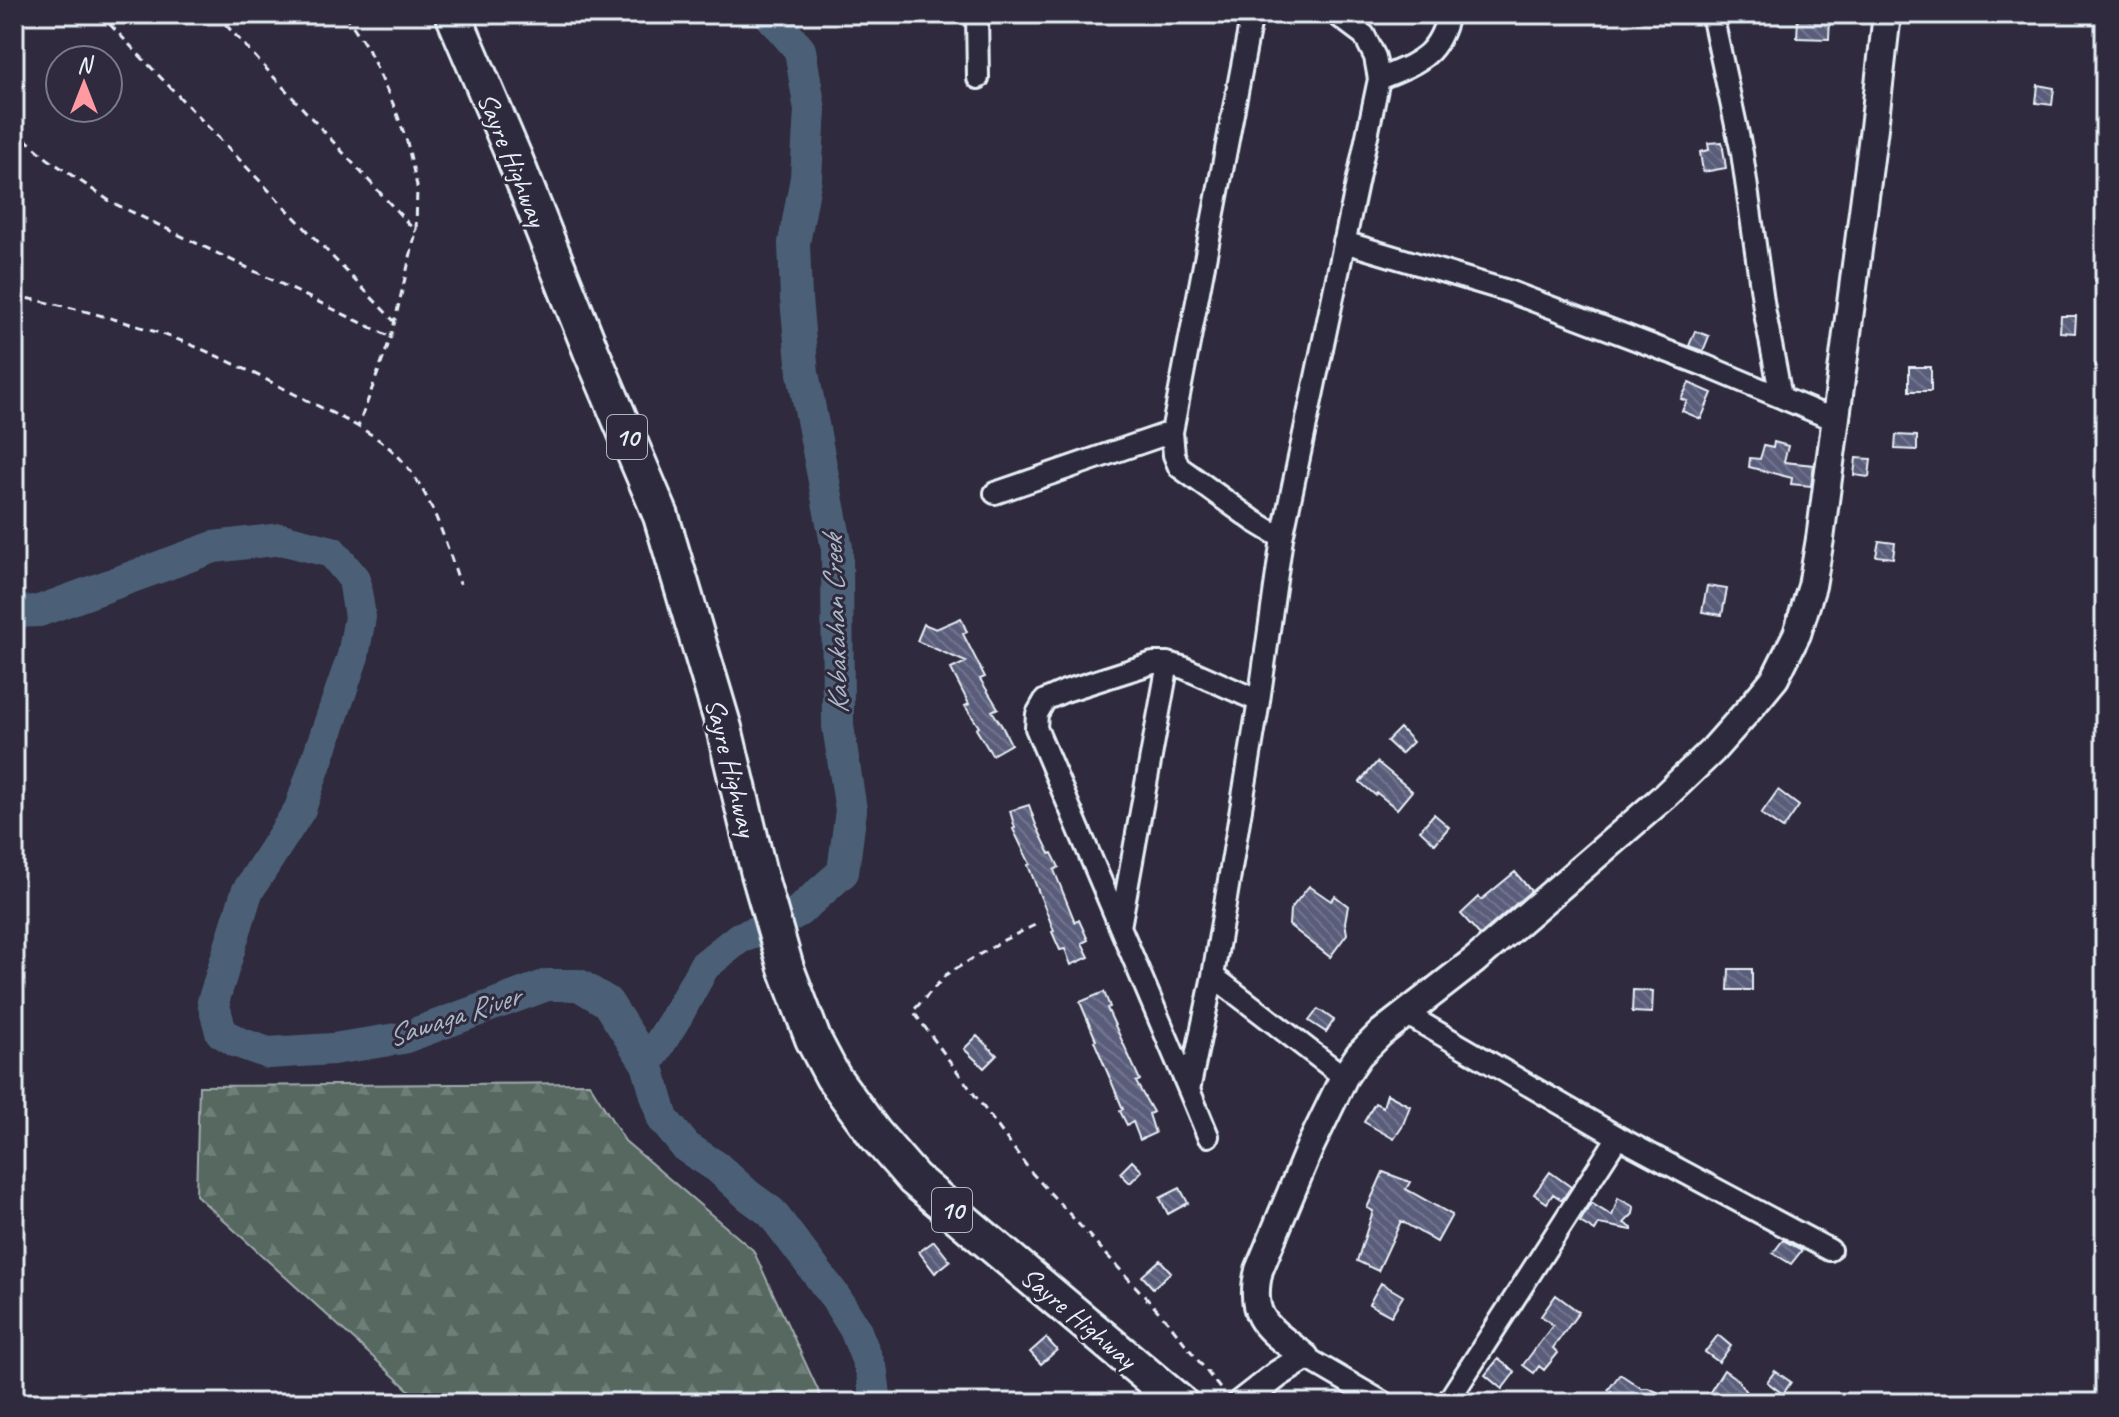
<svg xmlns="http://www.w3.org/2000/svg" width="2119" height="1417" font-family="Caveat,sans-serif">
  <defs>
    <pattern id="forest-firs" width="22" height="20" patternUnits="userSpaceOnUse" patternTransform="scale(2)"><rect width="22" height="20" fill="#566860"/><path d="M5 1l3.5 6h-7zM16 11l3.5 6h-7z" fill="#6e7e78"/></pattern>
    <pattern id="building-back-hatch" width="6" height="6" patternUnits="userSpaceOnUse" patternTransform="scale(2)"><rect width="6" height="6" fill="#5a5d7a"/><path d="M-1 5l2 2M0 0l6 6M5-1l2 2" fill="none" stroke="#72758e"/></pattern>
  </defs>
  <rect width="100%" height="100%" fill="#2f2a3d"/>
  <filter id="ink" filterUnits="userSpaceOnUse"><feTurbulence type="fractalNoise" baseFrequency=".0125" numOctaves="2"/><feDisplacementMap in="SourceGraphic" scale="16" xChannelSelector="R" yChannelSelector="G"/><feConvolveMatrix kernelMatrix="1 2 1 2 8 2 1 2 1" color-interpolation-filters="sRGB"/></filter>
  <g filter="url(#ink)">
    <path fill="url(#forest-firs)" stroke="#9facac" stroke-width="2" d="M589,1083L625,1141L753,1250L824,1403H423L196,1195L199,1086Z"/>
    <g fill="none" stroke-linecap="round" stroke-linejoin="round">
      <path stroke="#4c6177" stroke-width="32" d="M14,612L39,611L214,547L281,539L332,552L354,579L360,617L353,656L300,809L247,892L213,1002L221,1032L237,1042L268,1053L333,1049L403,1038L547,985H579L607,1002L647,1064L663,1119L686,1147L717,1167L749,1196L771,1212L833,1294L855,1329L872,1372L876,1403
        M647,1064L678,1014L704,966L739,938L770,927L799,911L843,872L851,810L838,726L837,548L803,373L796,299L794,243L806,178L810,110L800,50L769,14"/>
    </g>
    <path fill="url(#building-back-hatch)" stroke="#e8f1f8" stroke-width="2" d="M1798,18L1830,19L1829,39L1797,38Z
      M2038,85L2054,88L2052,105L2036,103Z
      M1722,142L1726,168L1703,172L1700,152L1709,150L1708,143Z
      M2061,316H2076L2075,333L2060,332Z
      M1695,331L1709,336L1703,351L1689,346Z
      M1909,367H1931V391H1909Z
      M1689,383L1712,393L1701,419L1682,411L1687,401L1681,399Z
      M1896,435L1917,436V450L1895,449Z
      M1774,442L1788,446L1784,462L1814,465L1811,486L1791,484L1792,478L1749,467L1750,458L1760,459L1764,446L1773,448Z
      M1856,458L1871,459L1869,477L1854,475Z
      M1879,541L1895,543L1893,558L1876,556Z
      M1707,586L1727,589L1722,615L1702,612Z
      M961,618L967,632L963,634L985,677L980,679L998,708L992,711L1002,726L1011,744L992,755L976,729L979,727L965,706L969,704L951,669L966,662L917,641L924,624L936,629Z
      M1400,728L1413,742L1401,754L1387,741Z
      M1377,762L1412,791L1397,809L1377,793L1375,795L1360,782Z
      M1778,790L1799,806L1783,829L1761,814Z
      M1029,805L1036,825L1050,854L1052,853L1059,867L1054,870L1075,922L1079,920L1088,940L1082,943L1089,957L1071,965L1065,949L1060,950L1052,932L1054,931L1028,865L1030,864L1013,829L1015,828L1010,811Z
      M1434,814L1449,827L1435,844L1420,830Z
      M1515,872L1531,891L1480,935L1461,914L1479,897L1481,900Z
      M1309,886L1331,901L1335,896L1348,906L1345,922L1347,934L1330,957L1289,925L1290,910Z
      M1729,969H1752V990H1728Z
      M1633,990L1653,991L1652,1013L1632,1012Z
      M1104,992L1110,1007L1107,1008L1140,1080L1136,1082L1153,1112L1149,1114L1155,1133L1140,1140L1133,1122L1127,1125L1120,1111L1123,1109L1094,1041L1096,1040L1080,1002Z
      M1318,1009L1334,1020L1326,1032L1309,1021Z
      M977,1036L997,1055L984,1068L964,1049Z
      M1387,1094L1410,1106L1402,1127L1394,1139L1364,1122L1375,1103L1383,1107Z
      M1132,1161L1142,1171L1130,1183L1120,1173Z
      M1383,1172L1410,1182L1406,1189L1452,1215L1437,1242L1401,1221L1378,1271L1357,1261L1373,1211L1367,1208Z
      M1550,1172L1571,1187L1562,1200L1553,1194L1547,1203L1534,1194Z
      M1180,1188L1188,1203L1168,1214L1160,1198Z
      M1618,1198L1634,1207L1633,1214L1624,1223L1632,1228V1230L1599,1224L1595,1231L1580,1222L1591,1203L1612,1216Z
      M1783,1240L1802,1250L1791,1264L1773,1253Z
      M934,1241L950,1261L935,1273L919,1252Z
      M1160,1260L1171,1272L1153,1288L1142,1276Z
      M1381,1283L1403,1296L1391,1316L1369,1304Z
      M1556,1295L1579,1312L1553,1348L1558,1353L1544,1370L1539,1366L1534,1373L1523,1365L1553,1325L1541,1316Z
      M1718,1335L1731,1346L1719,1362L1705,1352Z
      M1046,1338L1057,1350L1041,1364L1030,1352Z
      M1498,1359L1515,1372L1502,1389L1485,1375Z
      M1724,1370L1738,1380L1753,1403H1703Z
      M1775,1371L1791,1382L1783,1394L1767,1382Z
      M1620,1374L1641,1388H1648L1683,1403H1626L1608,1390Z"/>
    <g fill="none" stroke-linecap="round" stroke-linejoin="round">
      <defs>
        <path id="minor" d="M977,14L978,78
          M1252,14L1172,432L1174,455L1179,467L1254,521L1282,538L1379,79L1375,57L1364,35L1336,14
          M1712,14L1742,153L1764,308L1781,397
          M1379,79C1416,63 1438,58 1448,14
          M1344,242L1508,291L1706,366L1835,420
          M995,493L1172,432
          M1120,927L1168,663
          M1213,976L1259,701L1282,538
          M1406,1014L1618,1137L1830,1250
          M1189,1090L1036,728L1037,714L1045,700L1065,691L1153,663H1168L1182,667L1259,701
          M1208,1136L1189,1090L1213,976L1344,1077
          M1305,1357L1384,1403
          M1447,1403L1618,1137"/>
        <path id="tertiary" d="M1241,1403L1278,1374L1305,1357C1269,1328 1247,1320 1259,1270L1310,1147L1344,1077L1359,1055L1381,1033L1475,960L1666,795L1713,750L1752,706L1775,678L1797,634L1812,586L1820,539L1874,128L1887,14"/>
        <path id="trunk" d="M453,14L514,157L591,351L661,516L724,728L759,874L786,968L813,1039L833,1077L874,1133L914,1179L1180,1403"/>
      </defs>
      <use href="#minor" stroke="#e8f1f8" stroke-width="26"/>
      <use href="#tertiary" stroke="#e8f1f8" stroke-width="32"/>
      <use href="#trunk" stroke="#e8f1f8" stroke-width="40"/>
      <path stroke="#e8f1f8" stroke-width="3" stroke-dasharray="8 6" stroke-linecap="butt" d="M100,14L394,321
        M216,14L416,232
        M345,14L368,49L395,108L407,142L417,186L416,232L391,337L358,427
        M14,129L48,159L111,202L391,337
        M14,296C66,305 118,319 168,336C216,353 267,380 312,403C338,416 375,433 396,454C430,488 445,540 460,584
        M1035,925L1002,941L947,974L913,1011L1031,1172L1169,1323L1222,1391"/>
      <use href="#minor" stroke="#2f2a3d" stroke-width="20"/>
      <use href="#tertiary" stroke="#2f2a3d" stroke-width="26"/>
      <use href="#trunk" stroke="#2f2a3d" stroke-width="34"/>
    </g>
  </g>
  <g text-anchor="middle" stroke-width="6" stroke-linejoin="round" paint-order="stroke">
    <g fill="#2f2a3d" stroke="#b0b5c0" stroke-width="2">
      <rect x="607" y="415" width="40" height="44" rx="6"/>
      <rect x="932" y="1188" width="40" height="44" rx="6"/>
    </g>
    <g font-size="26" font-weight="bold" fill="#e8f1f8">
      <text x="627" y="446">10</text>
      <text x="952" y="1219">10</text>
    </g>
    <g font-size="28" fill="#e8f1f8" stroke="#2f2a3d">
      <text transform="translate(513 159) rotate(68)" y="10">Sayre Highway</text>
      <text transform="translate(732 767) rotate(76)" y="10">Sayre Highway</text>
      <text transform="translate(1079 1317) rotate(40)" y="10">Sayre Highway</text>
    </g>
    <g font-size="30" font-style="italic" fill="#aab7c4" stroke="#2f2a3d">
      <text transform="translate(835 625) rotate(-92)" y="10">Kabakahan Creek</text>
      <text transform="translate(453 1016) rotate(-18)" y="10">Sawaga River</text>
    </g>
  </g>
  <rect width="2119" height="1417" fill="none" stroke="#2f2a3d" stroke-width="48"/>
  <rect x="24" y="24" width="2071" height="1369" fill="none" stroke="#e8f1f8" stroke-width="3" filter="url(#ink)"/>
  <g transform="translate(84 84)"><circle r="38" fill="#2f2a3d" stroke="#797a88" stroke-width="2"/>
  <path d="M0-6L14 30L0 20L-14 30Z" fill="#ff9aa2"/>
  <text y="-12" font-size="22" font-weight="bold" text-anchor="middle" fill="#e8f1f8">N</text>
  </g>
</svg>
